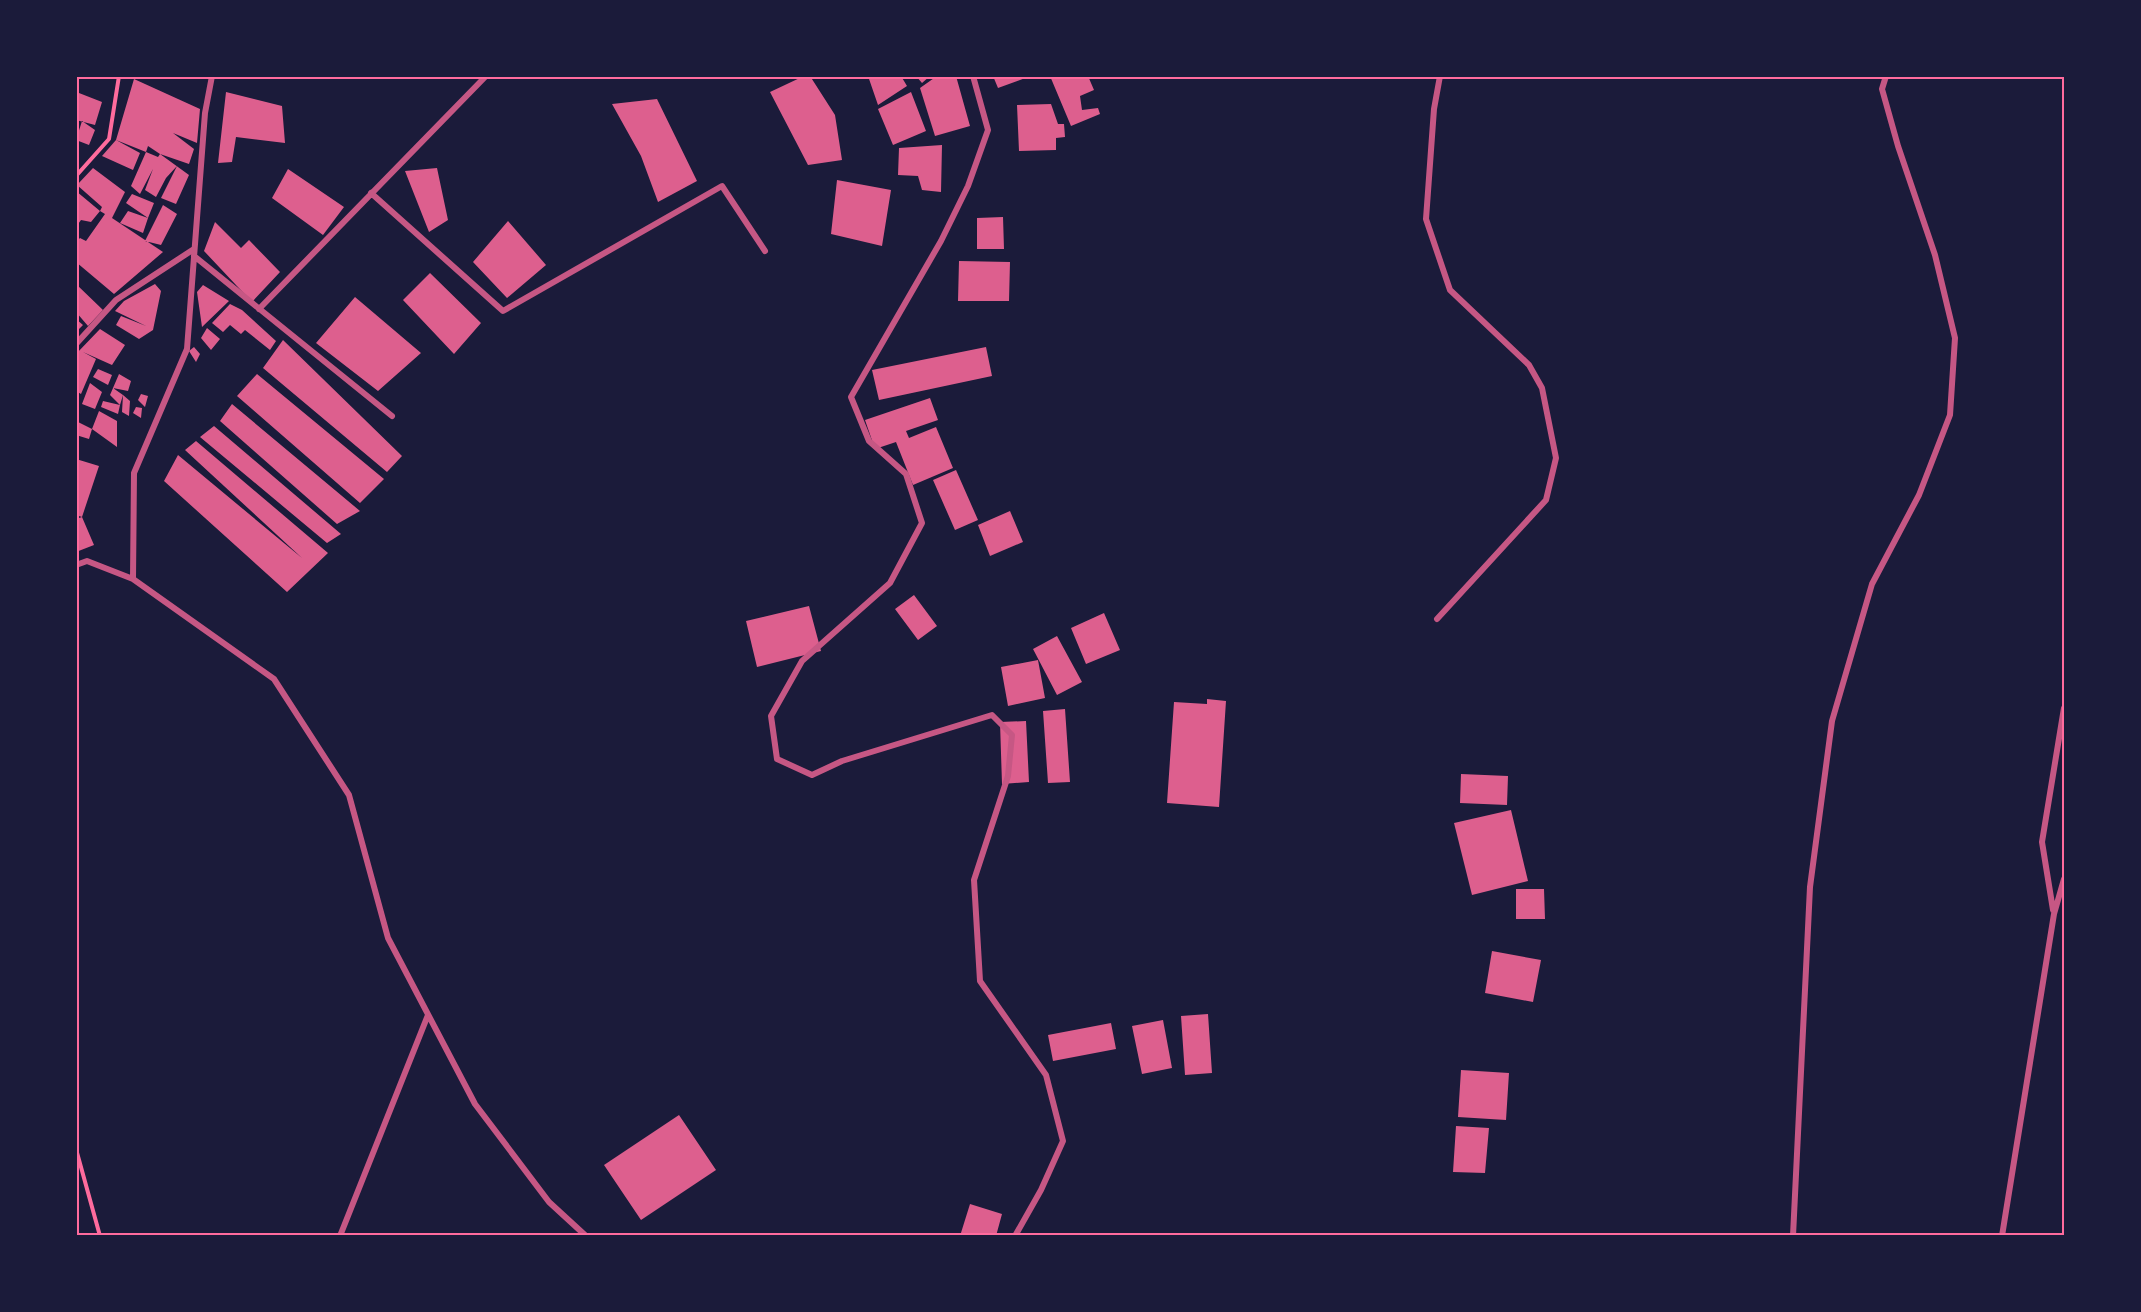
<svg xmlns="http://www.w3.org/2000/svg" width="2141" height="1312" font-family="'Open Sans',sans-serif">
  <rect width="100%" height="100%" fill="#1b1b3a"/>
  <path fill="#dd5f8e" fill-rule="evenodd" d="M804,76H810L835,115L842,160L808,165L770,92Z
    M868,76H901L907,86L878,105Z
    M916,76H930L922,83Z
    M937,76H956L970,126L935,136L920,88Z
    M993,76H1028V77L998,88Z
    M1050,76H1088L1094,90L1080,96L1082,110L1098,108L1100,114L1071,126Z
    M134,79L200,109L197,143L173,133L194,149L189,164L160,154L189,175L176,204L161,198L177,166L166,178L156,197L145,190L153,169L140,194L131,186L146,152L116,140ZM148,146L160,154L158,157L146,152Z
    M226,92L282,106L285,143L236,137L232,162L218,163Z
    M911,92L926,131L893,145L878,109Z
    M79,93L102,102L95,125L76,120Z
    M657,99L697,181L658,202L641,156L612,104Z
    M1051,104L1058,124H1064L1065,137L1056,138V150L1019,151L1017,105Z
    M82,121L95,130L89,145L76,140Z
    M116,140L140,153L133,170L102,156Z
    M942,145L941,192L922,190L918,176L898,175L899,148Z
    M93,168L125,192L112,218L163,252L114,294L76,262V242L80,238L86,241L105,214L100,211L91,222L81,220L76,227V191L100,211L102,207L77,185Z
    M437,168L448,220L429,232L405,171Z
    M288,169L344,207L323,235L272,198Z
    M837,180L891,190L882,246L831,234Z
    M132,194L154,203L148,218L126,203Z
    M163,205L177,214L161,245L145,241Z
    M128,211L148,218L143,233L120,223Z
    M1003,217L1004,249H977V218Z
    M508,221L546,265L507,298L473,262Z
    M215,222L241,248L249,240L280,272L252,302L204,251Z
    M959,261L1010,262L1009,301H958Z
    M430,273L481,323L454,354L403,300Z
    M76,284L103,310L88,326L76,312Z
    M155,284L161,291L153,330L139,339L116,325L121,316L146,326L115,311L124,301Z
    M203,285L229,301L202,327L197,292Z
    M355,297L421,353L378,391L316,343Z
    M230,304L242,310L276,341L270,350L245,330L241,334L230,325L223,332L212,323Z
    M76,319L83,325L76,332Z
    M207,328L220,339L211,350L201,338Z
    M100,329L125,345L112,365L83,352L96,359L81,394L76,391V354Z
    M283,340L402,456L387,472L263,368Z
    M194,347L200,354L196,362L189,351Z
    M986,347L992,376L879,400L872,370Z
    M98,369L112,375L108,385L93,377Z
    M119,374L131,381L128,391L113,388L123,395L120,405L110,395Z
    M257,374L384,479L360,503L237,396Z
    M90,383L102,392L95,409L82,404Z
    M141,394L148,396L145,407L138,400Z
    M123,395L130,401L129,416L122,412Z
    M930,398L938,420L906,431L909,438L936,427L953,468L913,485L896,442L875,449L865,420Z
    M103,401L120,405L118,414L101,407Z
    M232,404L360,511L337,524L220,421Z
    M136,407L142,408L141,418L133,413Z
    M99,411L117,421V447L92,429Z
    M76,421L92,429L89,439L76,435Z
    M214,426L341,534L327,543L200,437Z
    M196,441L328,553L287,592L164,481L178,455L302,558L185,450Z
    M76,459L99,466L82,517L76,515Z
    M956,470L978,520L955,530L933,480Z
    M1010,511L1023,542L990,556L978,525Z
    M82,517L94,545L76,552V519Z
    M914,595L937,626L918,640L895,609Z
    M809,606L821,651L757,667L746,621Z
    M1104,613L1120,650L1086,664L1071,628Z
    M1057,636L1082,682L1057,695L1033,649Z
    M1038,660L1045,698L1008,706L1001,667Z
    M1207,699L1226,701L1219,807L1167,803L1174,702L1207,704Z
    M1065,709L1070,782L1048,783L1043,711Z
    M1026,721L1029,782L1002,784L1000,722Z
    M1461,774L1508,776L1507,805L1460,803Z
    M1511,810L1528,881L1472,895L1454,823Z
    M1516,889H1544L1545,919H1516Z
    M1492,951L1541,960L1533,1002L1485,993Z
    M1208,1014L1212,1073L1185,1075L1181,1016Z
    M1163,1020L1172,1068L1142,1074L1132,1026Z
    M1111,1023L1116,1049L1053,1061L1048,1035Z
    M1461,1070L1509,1073L1506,1120L1458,1117Z
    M679,1115L716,1170L641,1220L604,1165Z
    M1456,1126L1489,1128L1485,1173L1453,1172Z
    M970,1204L1002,1214L996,1236H960Z"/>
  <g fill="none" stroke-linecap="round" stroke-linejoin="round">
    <path stroke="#ff6b9d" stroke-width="4" d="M76,176L109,139L119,76
      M76,1149L100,1236"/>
    <path stroke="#c65784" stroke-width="6" d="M973,76L988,130L968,186L941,241L851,397L869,441L906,474L922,523L890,583L802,661L771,716L777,759L812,775L842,761L992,715L1012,735L1008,776L974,880L980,981L1046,1075L1063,1141L1041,1190L1015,1236
      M371,193L503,311L722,186L765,251
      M194,256L392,416
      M259,309L486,76
      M76,344L116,300L194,249
      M76,565L87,561L133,579L274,679L349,795L388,938L475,1104L549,1202L586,1236
      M133,579L134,473L187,349L205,113L212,76
      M1437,619L1546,500L1556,458L1542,388L1529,365L1450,290L1426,219L1434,109L1440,76
      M2053,910L2042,842L2064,708
      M340,1236L428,1015
      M1793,1236L1810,887L1832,721L1872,584L1919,495L1950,415L1955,338L1935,255L1898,146L1882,89L1886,76
      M2002,1236L2054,914L2064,879"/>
  </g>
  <rect width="2141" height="1312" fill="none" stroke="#1b1b3a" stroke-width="156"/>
  <rect x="78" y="78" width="1985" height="1156" fill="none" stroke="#ff6b9d" stroke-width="2"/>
</svg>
